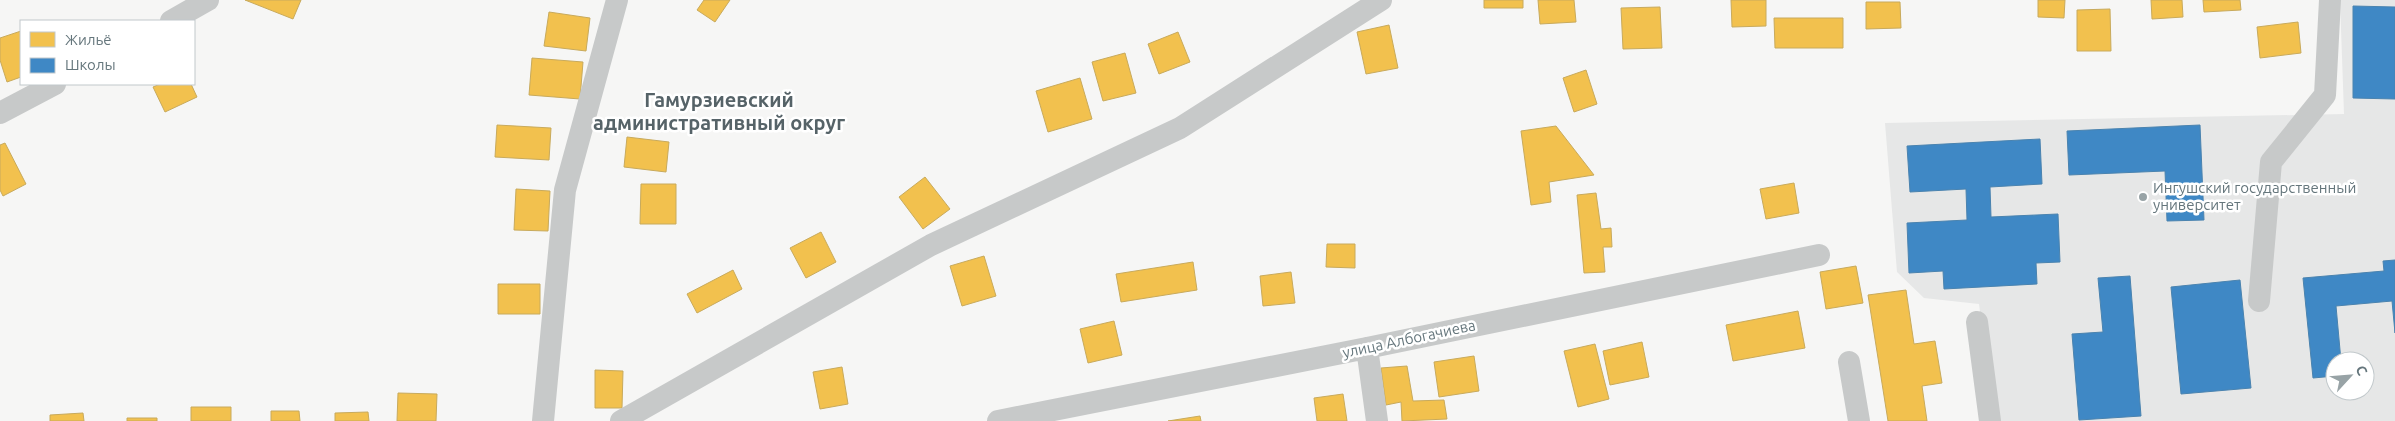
<svg xmlns="http://www.w3.org/2000/svg" width="2395" height="421" font-family="Ubuntu,sans-serif">
  <rect width="100%" height="100%" fill="#f6f6f5"/>
  <path fill="#e6e7e7" fill-rule="evenodd" d="M2340,0H2395V421H1994L1979,304L1924,298L1897,272L1885,123L2344,114ZM2335,361H2365V391H2335Z"/>
  <path fill="#f2c14e" stroke="#c8aa5c" d="M245,0H301L293,19Z
    M704,0H730L715,22L697,10Z
    M1484,0H1523V8H1484Z
    M1538,0H1574L1576,22L1540,24Z
    M1731,0H1766V26L1732,27Z
    M2038,0H2065L2064,18L2038,17Z
    M2151,0H2182L2183,17L2152,19Z
    M2203,0H2240L2241,10L2204,12Z
    M1866,2H1900L1901,28L1866,29Z
    M1660,7L1662,48L1623,49L1621,8Z
    M2110,9L2111,51H2077V10Z
    M549,12L590,18L586,51L544,46Z
    M1774,18H1843V48H1775Z
    M2298,22L2301,53L2260,58L2257,27Z
    M1389,25L1398,68L1366,74L1357,32Z
    M21,31V77L7,82L0,60V38Z
    M1178,32L1190,62L1159,74L1148,44Z
    M1125,53L1136,93L1103,101L1092,62Z
    M532,58L583,62L580,99L529,95Z
    M1586,70L1597,104L1574,112L1563,78Z
    M1080,78L1092,119L1048,132L1036,91Z
    M160,84H191L197,97L165,112L153,87Z
    M497,125L551,128L549,160L495,157Z
    M1556,126L1594,175L1549,182L1551,202L1531,205L1521,131Z
    M627,137L669,142L666,172L624,167Z
    M5,143L26,184L3,196L0,190V145Z
    M925,177L950,209L923,229L899,197Z
    M1794,183L1799,213L1766,219L1760,189Z
    M641,184H676V224H640Z
    M516,189L550,191L548,231L514,230Z
    M1596,193L1601,229L1611,228L1612,247H1603L1605,272L1584,273L1577,195Z
    M821,232L836,262L806,278L790,248Z
    M1327,244H1355V268L1326,267Z
    M984,256L996,296L962,306L950,266Z
    M1193,262L1197,290L1121,302L1116,274Z
    M1856,266L1863,303L1826,309L1820,272Z
    M733,270L742,289L697,313L687,294Z
    M1291,272L1295,303L1263,306L1260,276Z
    M498,284H540V314H498Z
    M1906,290L1914,344L1935,341L1942,383L1922,386L1927,421H1888L1868,295Z
    M1798,311L1805,348L1733,361L1726,325Z
    M1114,321L1122,355L1088,363L1080,329Z
    M1642,342L1649,377L1610,385L1603,351Z
    M1595,344L1609,399L1578,407L1564,351Z
    M1474,356L1479,391L1439,397L1434,362Z
    M1407,366L1413,401L1444,400L1447,419L1402,421L1401,402L1386,405L1381,368Z
    M842,367L848,404L820,409L813,372Z
    M595,370L623,371L622,408H595Z
    M398,393L437,394L436,421H397Z
    M1343,394L1347,421H1317L1314,398Z
    M191,407H231V421H191Z
    M271,411H299L300,421H271Z
    M368,412L369,421H335V413Z
    M83,413L84,421H50V415Z
    M1200,416L1201,421H1168Z
    M127,418H157V421H127Z"/>
  <path fill="#3f88c5" stroke="#4a83af" d="M2353,6L2395,7V99L2353,98Z
    M2200,125L2204,220L2167,221L2165,171L2069,175L2067,131Z
    M2040,139L2042,184L1990,187L1991,217L2058,214L2060,262L2036,263L2037,284L1944,289L1943,271L1909,273L1907,223L1967,220L1966,189L1910,192L1907,146Z
    M2395,260V333L2392,301L2336,306L2341,361H2335V376L2313,378L2303,278L2384,271L2383,261Z
    M2130,276L2141,416L2079,420L2072,334L2103,332L2098,278Z
    M2240,280L2251,388L2181,394L2171,287Z"/>
  <g fill="none" stroke-linecap="round" stroke-linejoin="round">
    <path stroke="#c7c9c9" stroke-width="22" d="M171,21L208,0
      M0,113L55,84
      M2259,301L2271,162L2325,95L2330,0
      M1977,322L1990,421
      M1367,348L1377,421
      M1849,362L1859,421
      M543,421L565,190L617,0
      M621,421L931,245L1180,128L1381,0
      M998,421L1367,348L1819,255"/>
  </g>
  <circle fill="#98a3a6" stroke="#fff" stroke-width="2" cx="2143" cy="197" r="5"/>
  <g text-anchor="middle" stroke-width="5" stroke-linejoin="round" paint-order="stroke">
    <g font-size="15" fill="#65767c" stroke="#fff" text-anchor="start">
      <text x="2153" y="193">Ингушский государственный<tspan x="2153" dy="17">университет</tspan></text>
    </g>
    <g font-size="15" fill="#65767c" stroke="#fff">
      <text transform="translate(1409 339) rotate(-12)" y="5">улица Албогачиева</text>
    </g>
    <g font-size="20" font-weight="bold" fill="#566368" stroke="#fff">
      <text x="719" y="107">Гамурзиевский<tspan x="719" dy="23">административный округ</tspan></text>
    </g>
  </g>
  <rect x="20" y="20" width="175" height="65" fill="#ffffff" stroke="#c1c8cb"/>
  <rect x="30" y="32" width="25" height="15" fill="#f2c14e" stroke="#c1c8cb"/>
  <text x="65" y="45" font-size="15" fill="#65767c">Жильё</text>
  <rect x="30" y="58" width="25" height="15" fill="#3f88c5" stroke="#c1c8cb"/>
  <text x="65" y="70" font-size="15" fill="#65767c">Школы</text>
  <g transform="translate(2350 376) rotate(64)"><circle r="24" fill="#ffffff" stroke="#c1c8cb"/>
  <path d="M0-4L9 19L0 12L-9 19Z" fill="#98a3a6"/>
  <text y="-8" font-size="14" font-weight="bold" text-anchor="middle" fill="#65767c">С</text>
  </g>
</svg>
